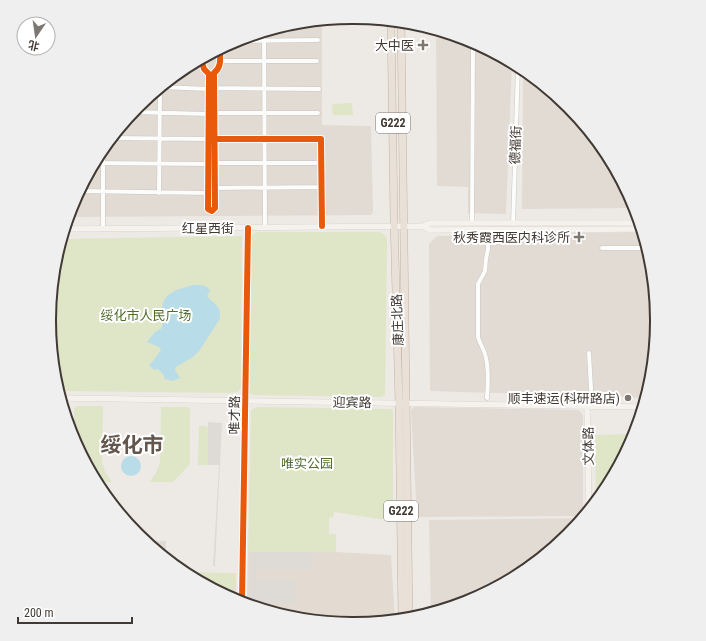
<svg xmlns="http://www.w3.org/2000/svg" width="706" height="641" font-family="'Roboto Condensed','Noto Sans SC',sans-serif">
  <rect width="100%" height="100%" fill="#edeae6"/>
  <path fill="#e1dbd4" d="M294,23H322V125L371,126L373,212L371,215L69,217L73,204L101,152L139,106L185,68L237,40Z
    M436,30L469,40L512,63L506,214L468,213V187L437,186Z
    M523,69L568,106L605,152L635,208L522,209Z
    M642,232L651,262L656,321L651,380L645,398L430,391L429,244L437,236Z
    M415,407L578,410L581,412L583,416V516L417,517L411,410L413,408Z
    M581,518L567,535L521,573L469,601L431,612L429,520Z"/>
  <path fill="#e3dbd2" d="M248,552H336L391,555L395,620L353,624L294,618L247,604Z"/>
  <path fill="#dfe5c7" d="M352,103L353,115H333L332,104Z
    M256,232H380L385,235L387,240L385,395L381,397L254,395L249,393L250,238L251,236Z
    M242,236L241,387L238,392L233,393L59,391L55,379L50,320L55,261L62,239Z
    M78,406H103L102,461L105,472L112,482H97L74,439V408Z
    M161,407H187L190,409V464L173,482H150L158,469L160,461Z
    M257,407L392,409L393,411V521L334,512L333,517L329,518V534H336V552H248L251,410Z
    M199,426H206L208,428V465H198Z
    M629,434V445L605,489L596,500L595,435Z
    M183,572L236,573V600L184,573Z"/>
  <path fill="#dedbd7" d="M208,422L222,423L215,566H213L219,465H208Z
    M145,541H166V558Z
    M251,552H313L312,570L257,569V580L296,581V603L251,602Z"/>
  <path fill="#b9dde8" d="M193,285C200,285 207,284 210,291L207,296C214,305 221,304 220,319L199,351L193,357L176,367L175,370L180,378L172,381L165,379L163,374L158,369L154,370L149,365L153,361L161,350L159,347L147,342L155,332L162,328C163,321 161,315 162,308C164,291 180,289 193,285Z
    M121 466a10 10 0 1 1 20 0a10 10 0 1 1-20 0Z"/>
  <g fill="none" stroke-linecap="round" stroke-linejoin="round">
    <defs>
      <path id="street" d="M264,32L265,228
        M236,41L318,40
        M201,59L204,69L209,74L208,209L212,211L215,208L214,73C222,67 220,58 220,49
        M220,61H317
        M194,63H202
        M161,87L209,89
        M214,88L319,89
        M133,112L208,114
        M215,113H318
        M112,138L208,139
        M215,139H321L322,226
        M103,149V229
        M95,163L208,164
        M215,163H321
        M215,188L322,187
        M79,191L208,193
        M159,193L160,88
        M472,223L473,42
        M513,224L518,66
        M602,248H646
        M589,353L592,406
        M487,398C488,385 489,371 486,358C485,351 480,344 478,337V284L485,271L486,259L488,249V230"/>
      <path id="secondary" d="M639,223H430L423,226L430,230L641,229
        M65,229L423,226
        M61,398L642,407
        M587,406L589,509
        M242,602L248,228"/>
      <path id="highway" d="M391,21L394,219L399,403L402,619
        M401,22L409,619"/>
    </defs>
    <use href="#street" stroke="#c9c6c2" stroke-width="5"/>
    <use href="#secondary" stroke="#cdc7c0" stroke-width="6"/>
    <use href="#highway" stroke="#c3b2a3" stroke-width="8"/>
    <use href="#street" stroke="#fcfcfb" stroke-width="4"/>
    <use href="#secondary" stroke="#f5f2ed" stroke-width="5.5"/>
    <use href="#highway" stroke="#e9e1d8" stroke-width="7"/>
    <defs>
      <path id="cycleway" d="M201,59L204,69L209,74L208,209L212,211L215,208L214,73C222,67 220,58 220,49
        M215,139H321L322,226
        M242,602L248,228"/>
    </defs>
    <use href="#cycleway" stroke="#fff" stroke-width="8"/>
    <use href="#cycleway" stroke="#e8590c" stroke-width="6"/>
  </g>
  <g fill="#7d7872" stroke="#fff" stroke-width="1.5">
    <path d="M421 39h4v4h4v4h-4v4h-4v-4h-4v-4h4z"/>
    <path d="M577 231h4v4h4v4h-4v4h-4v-4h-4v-4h4z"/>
    <circle cx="628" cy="398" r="4"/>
  </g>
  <g text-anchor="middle" stroke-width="4" stroke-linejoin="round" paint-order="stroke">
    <g fill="#fff" stroke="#7a7571" stroke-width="1">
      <rect x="376" y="113" width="34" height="20" rx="3"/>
      <rect x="384" y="501" width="34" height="20" rx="3"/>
    </g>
    <g font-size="12" font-weight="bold" fill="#413a34">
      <text x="393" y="127">G222</text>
      <text x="401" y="515">G222</text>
    </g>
    <g font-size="13" fill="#413a34" stroke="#fff" text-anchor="end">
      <text x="414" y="50">大中医</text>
      <text x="570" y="242">秋秀霞西医内科诊所</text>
      <text x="620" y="403">顺丰速运(科研路店)</text>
    </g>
    <g font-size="13" fill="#413a34" stroke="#fff">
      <text transform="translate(515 145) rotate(-88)" y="5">德福街</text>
      <text x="208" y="233">红星西街</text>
      <text transform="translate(397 320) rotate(-92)" y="5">康庄北路</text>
      <text transform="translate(352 402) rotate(1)" y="5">迎宾路</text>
      <text transform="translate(234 415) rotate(-89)" y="5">唯才路</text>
      <text transform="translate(588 446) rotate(-91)" y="5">文体路</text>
    </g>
    <g font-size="13" fill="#506d2d" stroke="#fff">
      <text x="146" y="320">绥化市人民广场</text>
      <text x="307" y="468">唯实公园</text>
    </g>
    <g font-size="21" font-weight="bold" fill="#63564c" stroke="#fff">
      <text x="132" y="452">绥化市</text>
    </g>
  </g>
  <path d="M0 0H706V641H0ZM352 24H354A296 296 0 0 1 650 320V321A296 296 0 0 1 354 617H352A296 296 0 0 1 56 321V320A296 296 0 0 1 352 24Z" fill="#f0efef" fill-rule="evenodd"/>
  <path fill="none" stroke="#413a34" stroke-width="2" d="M352 24H354A296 296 0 0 1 650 320V321A296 296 0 0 1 354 617H352A296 296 0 0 1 56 321V320A296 296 0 0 1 352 24Z"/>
  <g transform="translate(36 36) rotate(193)"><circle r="19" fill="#ffffff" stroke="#b3b0ae"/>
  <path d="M0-3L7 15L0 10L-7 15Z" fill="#7d7872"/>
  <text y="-6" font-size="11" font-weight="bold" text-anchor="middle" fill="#413a34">北</text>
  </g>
  <path d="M18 617v6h114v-6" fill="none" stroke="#413a34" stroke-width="2"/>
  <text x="24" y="617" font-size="12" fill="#413a34" stroke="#ffffff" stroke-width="3" paint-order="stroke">200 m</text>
</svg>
